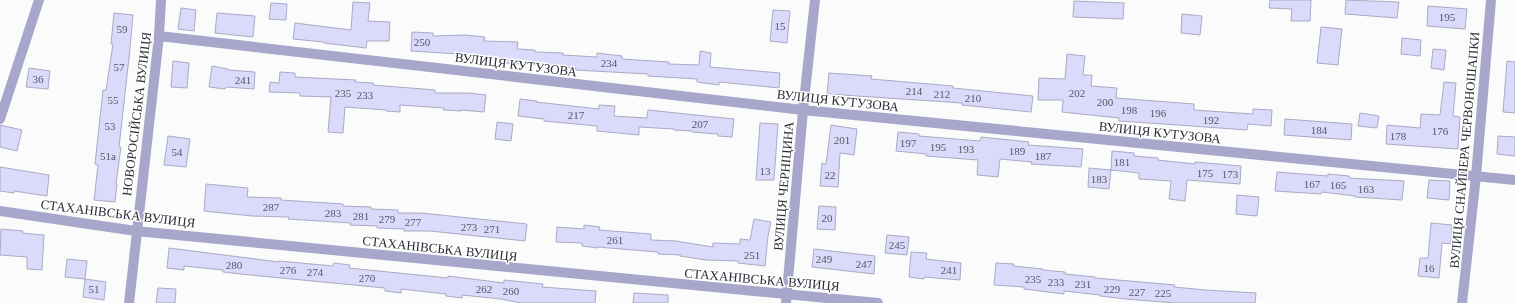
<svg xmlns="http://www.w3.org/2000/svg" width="1515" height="303" font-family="'Times New Roman',serif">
  <rect width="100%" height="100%" fill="#fbfbfb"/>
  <path fill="#dadafa" stroke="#aaaac4" d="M1270,0H1311L1310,21H1291L1292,9L1269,8Z
    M1346,0L1399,2L1397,18L1345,14Z
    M1074,1L1124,3L1123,19L1073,17Z
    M353,2L370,3L368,21L390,22L389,41H367L366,48L324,43V42L293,39L295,23L351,30Z
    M271,3L287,4L286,20L269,19Z
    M1428,6L1467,9L1465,29L1427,26Z
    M181,8L196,10L194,31L178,29Z
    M773,10L790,11L787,43L770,41Z
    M114,13L133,15L129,58L119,147H121L116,184H117L115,202L94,200L98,165L95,164L103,90H106L113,44H111Z
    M217,13L255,16L253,37L215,33Z
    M1182,14L1202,16L1200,35L1181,33Z
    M1321,27L1342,29L1338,65L1317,63Z
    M412,32L433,33V36L465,35L485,37L484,41L518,42L517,49L535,50V52L563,53V55L597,57V53L622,56V59L669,62V64L699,65L700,51L711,53L710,67L780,73L779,88L719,82V85L697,82V79L648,76V74L575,70L576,68L549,66V65L499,63V58L459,54L411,51Z
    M1402,38L1421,40L1420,56L1401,54Z
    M1433,49L1446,50L1444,70L1431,68Z
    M1067,54L1085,56L1083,75H1092L1091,86L1117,88L1116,98L1194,104V110L1253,114V109L1272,110L1271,126L1248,124L1247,130L1192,126L1119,121V118L1062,112L1063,100H1038L1039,78L1065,79Z
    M173,61L189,63L187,88L171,87Z
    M1507,61L1515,62V113L1503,112Z
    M212,66L228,69V70L255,72L254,89L226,87L225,89L209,87Z
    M29,68L50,71L48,89L26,87Z
    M280,72L295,73V77L356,80L355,82L373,83V85L435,90V93H469L486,95L484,112L461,110V111L443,110L444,108L400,105V112L386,111V110L345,107L343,133L328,132L331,97L300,96V93L269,92L270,82L279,83Z
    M829,73L872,76L871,79L953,86V88L1033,96L1031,112L962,105V103L827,94Z
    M1444,82L1456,83L1453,116L1460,117L1458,149L1386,144L1387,125L1420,128L1421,114L1440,115Z
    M520,99L537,101L536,102L599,109V105L615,106L614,116L647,118L648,110L734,119L732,137L718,136V134L692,132V131L674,130V129L639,127V135L597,131V126L544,121V119L518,116Z
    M1360,113L1379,116L1377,128L1358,126Z
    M1285,119L1352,124L1351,140L1284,135Z
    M497,122L513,124L511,141L495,139Z
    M760,123L778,124L774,180H756Z
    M0,125L22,130L17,151L0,147Z
    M831,125L857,129L854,155L840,153L838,187L820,186L822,163L826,164Z
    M898,132L919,134V136L980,141L981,137L1029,142L1028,145L1083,149L1081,167L1031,164L1032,162L1000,159L998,177L977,175L978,160L926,156V154L896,151Z
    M168,136L190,139L186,167L164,165Z
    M1498,136L1515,137V156L1497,154Z
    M1112,151L1134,153V156L1158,158V160L1195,164V162L1241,166L1240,184L1187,180L1185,201L1169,199L1171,181L1139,179V173L1111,170Z
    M0,167L49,175L47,196L14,191V193L0,191Z
    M1089,168L1111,170L1109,189L1088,187Z
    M1277,172L1328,176V174L1349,176V178L1404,181L1402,200L1355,197V196L1322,192L1321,194L1275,191Z
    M1429,180L1450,181L1449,200L1427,198Z
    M206,184L248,188L247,197L281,198V200L343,204V206L371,207V209L398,210V213H421L527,224L525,241L430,231H404V229L377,228V226L350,225L351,223L288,219L289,217L252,216L204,211Z
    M1237,195L1259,197L1257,216L1236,214Z
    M819,206L836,207L835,230L817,229Z
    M754,219L771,222L768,236L765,266L738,263V261L706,260L680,256V255L658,254V252L597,247V248L582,246V243L556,242L557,227L584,229V225L600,227L599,230L651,234V240L676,241L713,247V243L740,244V239L750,240Z
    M1431,223L1452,225L1451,244L1442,243L1439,278L1418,276L1420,258H1428Z
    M1,229L23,231L22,233L44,235L42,270L27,269V257L0,255Z
    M887,235L909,237L907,255L885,253Z
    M169,248L279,262V261L333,266L334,263L350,265L349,268L448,278V276L504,283V280L543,284L542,287L596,291L595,303H521L501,299L462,295V298L446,296V294L401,289V293L385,291V288L250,275L223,272V270L184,266V270L167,268Z
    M814,249L875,256L874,274L812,267Z
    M911,252L927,253L926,259L961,263L960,280L924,277V279L909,277Z
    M67,259L87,261L85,279L65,277Z
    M996,263L1014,264L1013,266L1043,269V270L1065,272V274L1095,277V278L1175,285L1174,287L1206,290L1256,293L1255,303H1176L1125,299L1100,296V295L1064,291V294L1024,289V287L994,285Z
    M85,279L106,282L104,300L83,297Z
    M158,288L176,289L175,303H156Z
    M634,293L668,295V303H633Z"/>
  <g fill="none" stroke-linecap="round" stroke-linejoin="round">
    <path stroke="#a7a7cb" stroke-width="10" d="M159,36L803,110L1515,180
      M0,119L39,0
      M0,211L136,231L878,303
      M129,303L159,36L161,0
      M786,303L803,110L815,0
      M1462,303L1476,176L1491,0"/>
  </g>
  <g text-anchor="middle" stroke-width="3" stroke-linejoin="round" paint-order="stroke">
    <g font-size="11" fill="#575767">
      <text x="1447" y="21">195</text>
      <text x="780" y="30">15</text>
      <text x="122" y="33">59</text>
      <text x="422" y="46">250</text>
      <text x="609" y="67">234</text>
      <text x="119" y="71">57</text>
      <text x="38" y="83">36</text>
      <text x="243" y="84">241</text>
      <text x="914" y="95">214</text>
      <text x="343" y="97">235</text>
      <text x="1077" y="97">202</text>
      <text x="942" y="98">212</text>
      <text x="365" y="99">233</text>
      <text x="973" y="102">210</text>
      <text x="113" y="104">55</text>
      <text x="1105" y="106">200</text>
      <text x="1129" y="114">198</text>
      <text x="1158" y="117">196</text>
      <text x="576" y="119">217</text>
      <text x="1211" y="124">192</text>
      <text x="700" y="128">207</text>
      <text x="110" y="130">53</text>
      <text x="1319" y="134">184</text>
      <text x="1440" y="135">176</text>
      <text x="1398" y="140">178</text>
      <text x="842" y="144">201</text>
      <text x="908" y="147">197</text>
      <text x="938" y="151">195</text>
      <text x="966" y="153">193</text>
      <text x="1017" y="155">189</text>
      <text x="177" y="156">54</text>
      <text x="108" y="160">51а</text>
      <text x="1043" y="160">187</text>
      <text x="1122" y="166">181</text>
      <text x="765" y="175">13</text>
      <text x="1205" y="177">175</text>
      <text x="1230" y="178">173</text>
      <text x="830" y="179">22</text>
      <text x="1099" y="183">183</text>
      <text x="1312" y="188">167</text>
      <text x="1338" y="189">165</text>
      <text x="1366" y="193">163</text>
      <text x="271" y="211">287</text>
      <text x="333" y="217">283</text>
      <text x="361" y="220">281</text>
      <text x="827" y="222">20</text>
      <text x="387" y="223">279</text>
      <text x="413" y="226">277</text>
      <text x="469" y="231">273</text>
      <text x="492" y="233">271</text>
      <text x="615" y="244">261</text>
      <text x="897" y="249">245</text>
      <text x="752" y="259">251</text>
      <text x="824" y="263">249</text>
      <text x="864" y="268">247</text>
      <text x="234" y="269">280</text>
      <text x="1429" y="272">16</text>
      <text x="288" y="274">276</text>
      <text x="949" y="274">241</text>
      <text x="315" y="276">274</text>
      <text x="367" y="282">270</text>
      <text x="1033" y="283">235</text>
      <text x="1056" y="286">233</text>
      <text x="1083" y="288">231</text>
      <text x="94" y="293">51</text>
      <text x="484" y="293">262</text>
      <text x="1112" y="293">229</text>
      <text x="511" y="295">260</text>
      <text x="1137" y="296">227</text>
      <text x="1163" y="297">225</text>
    </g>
    <g font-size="13" fill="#2b2b36" stroke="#fff">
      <text transform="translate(516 64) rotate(7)" y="5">ВУЛИЦЯ КУТУЗОВА</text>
      <text transform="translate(838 100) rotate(6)" y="5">ВУЛИЦЯ КУТУЗОВА</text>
      <text transform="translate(136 114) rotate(-83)" y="5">НОВОРОСІЙСЬКА ВУЛИЦЯ</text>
      <text transform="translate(1160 132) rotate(6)" y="5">ВУЛИЦЯ КУТУЗОВА</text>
      <text transform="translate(1464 150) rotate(-85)" y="5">ВУЛИЦЯ СНАЙПЕРА ЧЕРВОНОШАПКИ</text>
      <text transform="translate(783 186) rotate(-85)" y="5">ВУЛИЦЯ ЧЕРНІЦИНА</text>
      <text transform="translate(118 213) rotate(7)" y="5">СТАХАНІВСЬКА ВУЛИЦЯ</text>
      <text transform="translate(440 248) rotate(6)" y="5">СТАХАНІВСЬКА ВУЛИЦЯ</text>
      <text transform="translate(762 279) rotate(5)" y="5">СТАХАНІВСЬКА ВУЛИЦЯ</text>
    </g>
  </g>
</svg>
